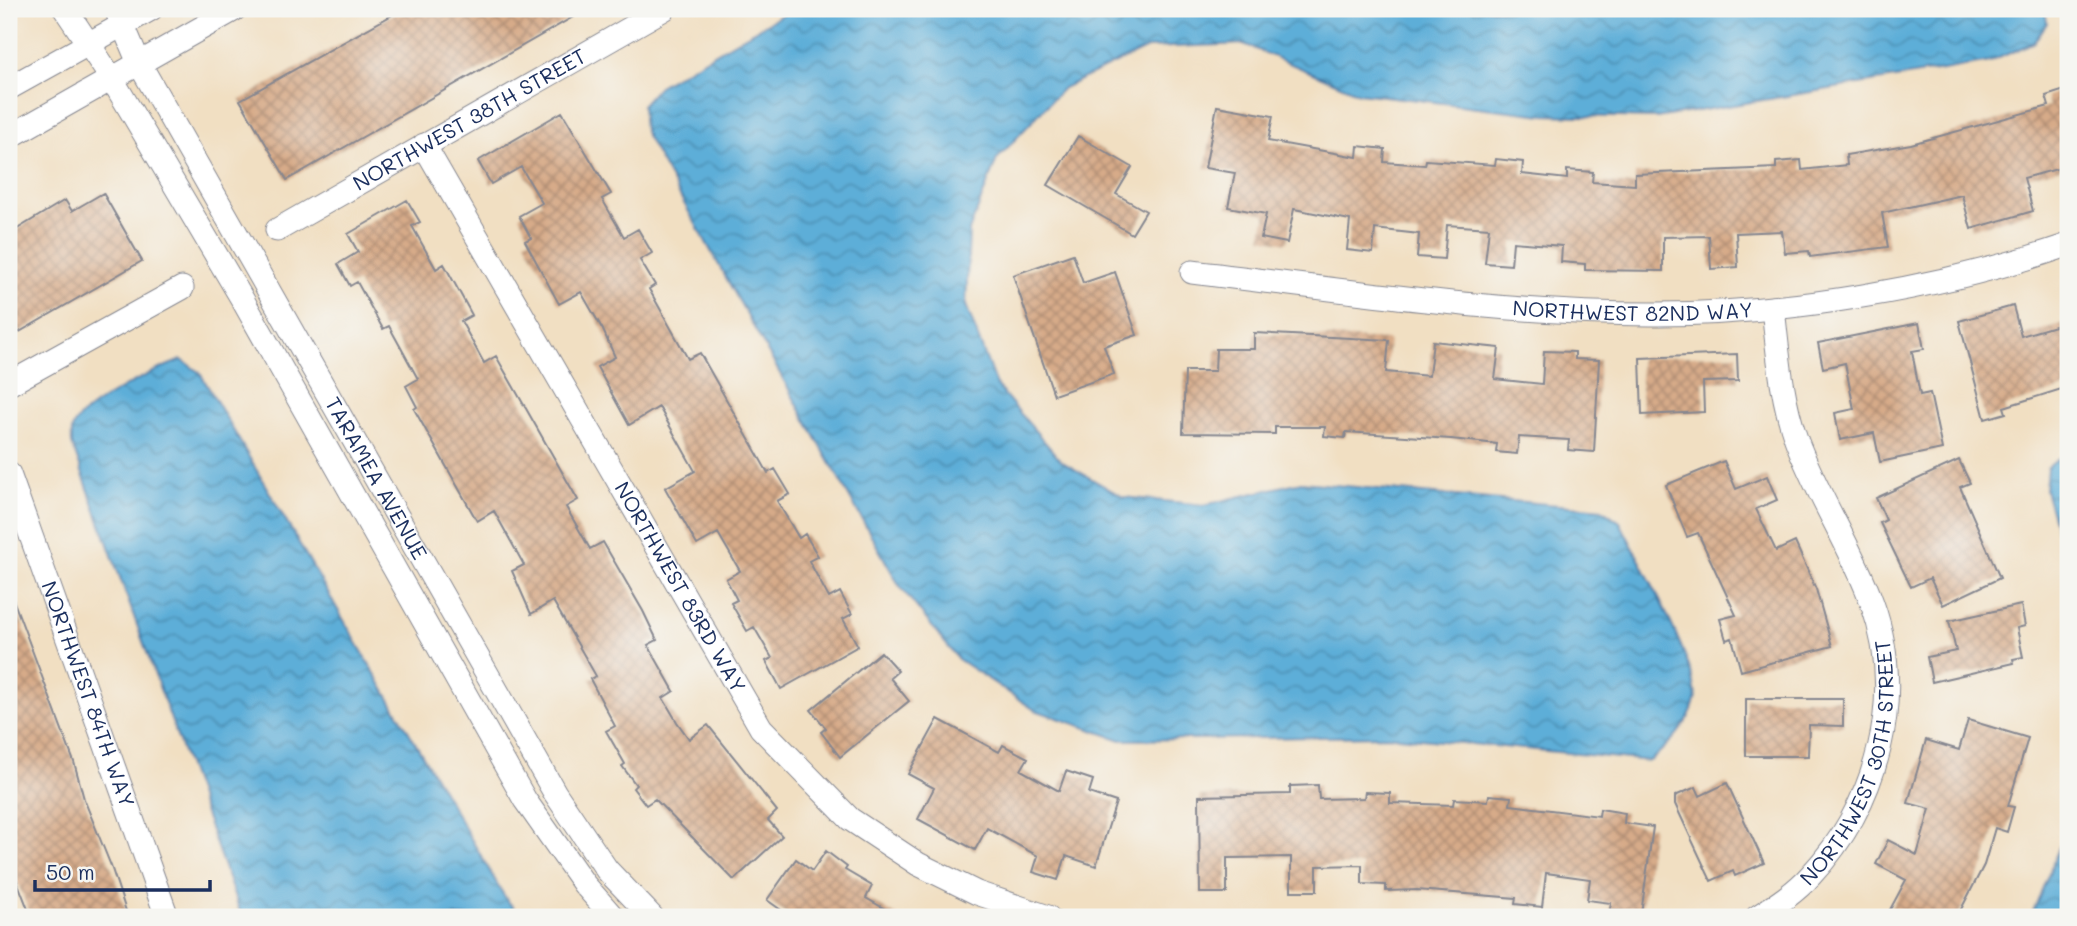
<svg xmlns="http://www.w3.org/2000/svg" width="2077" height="926" font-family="Mali,sans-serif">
  <defs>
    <pattern id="water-waves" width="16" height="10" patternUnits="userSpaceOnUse" patternTransform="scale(1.75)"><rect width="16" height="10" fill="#5daed8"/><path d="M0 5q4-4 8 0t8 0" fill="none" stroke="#4c8eb2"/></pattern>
    <pattern id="building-cross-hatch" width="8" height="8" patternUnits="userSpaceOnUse" patternTransform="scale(1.75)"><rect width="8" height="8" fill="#d7ab89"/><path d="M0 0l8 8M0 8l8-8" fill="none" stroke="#ae8c73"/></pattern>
  </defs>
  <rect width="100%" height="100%" fill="#f6f6f2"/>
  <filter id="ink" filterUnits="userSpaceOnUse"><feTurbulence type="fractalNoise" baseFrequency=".0143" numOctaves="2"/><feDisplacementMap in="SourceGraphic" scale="14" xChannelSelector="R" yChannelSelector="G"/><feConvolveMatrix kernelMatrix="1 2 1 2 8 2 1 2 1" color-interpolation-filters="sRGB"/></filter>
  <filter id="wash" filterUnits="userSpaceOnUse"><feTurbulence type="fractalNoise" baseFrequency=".00686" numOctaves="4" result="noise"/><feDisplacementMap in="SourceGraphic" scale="28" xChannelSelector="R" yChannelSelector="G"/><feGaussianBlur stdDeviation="1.57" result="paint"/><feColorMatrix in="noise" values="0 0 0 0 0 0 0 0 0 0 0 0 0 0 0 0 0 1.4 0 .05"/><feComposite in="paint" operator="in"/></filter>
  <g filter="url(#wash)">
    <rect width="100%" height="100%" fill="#f1dfc2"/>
    <path fill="url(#water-waves)" stroke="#3c6e9b" stroke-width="2" d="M792,9H2045L2047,23L2034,42L1990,62L1656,118L1544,115L1359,93L1244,44L1147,48L1063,88L997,159L969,231L966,305L996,385L1061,461L1123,497L1204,505L1301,482L1602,509L1620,522C1635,553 1703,674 1695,701C1687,728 1670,743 1650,761L1389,736L1121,740L1035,710L958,659L899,585L644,132L642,105L659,86Z
      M182,360L200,373L506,899L521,917H242L72,444C72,439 71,431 73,427C81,405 159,368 182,360Z
      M2068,451V569L2045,490L2047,468Z
      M2068,826V917H2029L2033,912Z"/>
    <g id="blocks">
      <path fill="url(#building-cross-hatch)" d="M403,9H587L287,180L240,100Z
        M2068,89V166L2024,178L2033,211L1971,229L1962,195L1882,213L1888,247L1810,257L1809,251L1785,253L1782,231L1736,233L1738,267L1711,269L1709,236L1663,237V271L1585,270V264L1561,262L1562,246L1513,242L1511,265L1485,263L1489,228L1447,225L1444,259L1417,257L1419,234L1375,229L1373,253L1347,250L1350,220L1294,209L1287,243L1261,238L1266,214L1228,207L1235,173L1205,168L1217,106L1273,116L1268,141L1357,157L1358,146L1385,149L1384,162L1425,165L1426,160L1495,165L1496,159L1523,162L1522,174L1567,179V170L1593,172L1592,182L1635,185V174L1776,168V162L1801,160L1802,170L1847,165L1846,155L1911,144L2049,106L2046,96Z
        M562,112L611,194L602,199L624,237L638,229L652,253L640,260L655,285L649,289L688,359L700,353L768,473L775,469L790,494L777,501L799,538L805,534L818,556L809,561L829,598L840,592L852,614L843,619L858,646L781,689L766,661L772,658L754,627L747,631L731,603L737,600L726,579L740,571L718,533L697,545L665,488L695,471L659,407L629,425L597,367L615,357L603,330L581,292L559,304L525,241L531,238L519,216L542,203L521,167L491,184L478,161Z
        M1078,136L1132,167L1116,194L1146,211L1132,234L1048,185Z
        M103,193L142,261L9,338V234L65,200L72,211Z
        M407,200L420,222L412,226L436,269L444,264L472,315L461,321L484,363L496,356L578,500L566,507L590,549L603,542L643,611L657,640L648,645L674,691L663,698L677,722L689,739L708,725L777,811L768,820L782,836L734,880L655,799L646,805L633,788L636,785L622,766L625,764L606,731L615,726L590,679L596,676L553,601L531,614L512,571L524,565L494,511L477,521L414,409L417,407L406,386L418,379L389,326L383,329L357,282L350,286L338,264L358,252L348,234Z
        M1073,254L1083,283L1115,272L1137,335L1104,346L1114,374L1054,395L1013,275Z
        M2013,306L2021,336L2068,322V387L2004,407L2006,413L1985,419L1959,321Z
        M1919,323L1924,349L1912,351L1920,395L1930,393L1942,449L1880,462L1874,433L1840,440L1835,413L1854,409L1845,363L1823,368L1818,343Z
        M1254,333L1389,340L1386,372L1429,376L1433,341L1499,348L1495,379L1542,384L1544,351L1575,352V359L1599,360L1594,452L1568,450L1569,440L1519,437L1517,454L1496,452L1497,444L1451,439L1346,432L1345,438L1324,436L1325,427H1275V434L1183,433L1185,371H1215L1216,349H1254Z
        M1737,354L1738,381L1703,382L1704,412L1642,415L1640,358Z
        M1959,460L1970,483L1960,487L2000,578L1943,605L1930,578L1911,587L1880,523L1886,520L1876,498Z
        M1724,461L1736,489L1767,476L1777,500L1756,509L1776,551L1795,542L1816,589L1832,646L1741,671L1732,638L1726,640L1720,619L1736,615L1698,533L1687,537L1666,485Z
        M11,594L74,762L84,799L111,866L128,917H31L14,873L9,855V595Z
        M2021,605L2025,626L2017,628L2023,657L2013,659L2014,663L1932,682L1927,657L1956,651L1949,621Z
        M881,652L898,671L890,678L909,701L840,757L821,732L826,728L811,710Z
        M1746,699H1843V726L1809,725L1808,756H1746Z
        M938,719L999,752L1003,745L1028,758L1021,770L1059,791L1066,771L1093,780L1089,793L1116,802L1096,866L1066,856L1058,880L1033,872L1038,856L987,828L975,850L918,819L934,788L908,774Z
        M1968,720L2028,738L2008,806L2014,807L2007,832L1995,828L1984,865L1957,917H1886L1906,880L1876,864L1888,840L1917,855L1930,809L1908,803L1926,740L1959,750Z
        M1727,783L1764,863L1735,876L1733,871L1711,881L1675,804V796L1696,787L1700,796Z
        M1318,785L1319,799L1364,798L1365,792L1390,793V803L1453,805L1454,799L1488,801L1489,795L1511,797L1510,805L1599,816L1600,809L1625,813L1624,823L1653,827L1641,914L1610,910L1611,903L1587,900L1590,879L1546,873L1542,907L1515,904L1516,898L1417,890L1386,891V885L1362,884V865L1317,866V891H1291V857L1227,858V893H1200L1199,796L1290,794V786Z
        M826,851L847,867L845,870L872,886L866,898L899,917H791L767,900L796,859L812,871Z"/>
    </g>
  </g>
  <g filter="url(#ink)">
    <use href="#blocks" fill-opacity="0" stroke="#868790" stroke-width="2"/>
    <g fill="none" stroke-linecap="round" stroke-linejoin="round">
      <defs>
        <g id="street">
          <path d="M65,9L112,79L241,297L525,800L584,884L613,917"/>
          <path id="s1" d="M116,9L139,63L555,793L607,870L652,917"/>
          <path d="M9,88L151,9"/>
          <path d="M9,137L235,9"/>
          <path id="s2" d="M424,145L761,728L850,819L918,864L977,893L1048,917"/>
          <path id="s3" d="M277,230L664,9"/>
          <path id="s4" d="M1192,272C1344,290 1498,314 1651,314C1784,315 1943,288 2068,245"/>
          <path d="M9,384L182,288"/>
          <path id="s5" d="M9,474L167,917"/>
          <path id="s6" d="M1757,917C1776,905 1796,892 1811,875C1878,803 1906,697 1872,603C1852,547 1817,496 1796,439C1781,397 1778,352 1773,308"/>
        </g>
      </defs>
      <use href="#street" stroke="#868790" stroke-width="25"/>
      <use href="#street" stroke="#fff" stroke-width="23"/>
    </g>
  </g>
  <g text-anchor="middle" stroke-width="6" stroke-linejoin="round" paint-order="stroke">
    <g font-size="21" fill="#1b2f5e" stroke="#f6f6f2">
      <text dy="7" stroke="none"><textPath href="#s3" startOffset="222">NORTHWEST 38TH STREET</textPath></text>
      <text dy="7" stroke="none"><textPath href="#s4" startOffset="443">NORTHWEST 82ND WAY</textPath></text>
      <text dy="7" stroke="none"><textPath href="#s1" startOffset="537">TARAMEA AVENUE</textPath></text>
      <text dy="7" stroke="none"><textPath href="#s2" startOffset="511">NORTHWEST 83RD WAY</textPath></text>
      <text dy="7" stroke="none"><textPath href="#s5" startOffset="234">NORTHWEST 84TH WAY</textPath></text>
      <text dy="7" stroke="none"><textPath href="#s6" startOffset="191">NORTHWEST 30TH STREET</textPath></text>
    </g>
  </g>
  <rect width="2077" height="926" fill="none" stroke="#f6f6f2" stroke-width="35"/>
  <path d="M35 880v10h175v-10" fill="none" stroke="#1b2f5e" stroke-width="3.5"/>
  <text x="46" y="880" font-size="21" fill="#1b2f5e" stroke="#f6f6f2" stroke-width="5" paint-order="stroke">50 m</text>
</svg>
